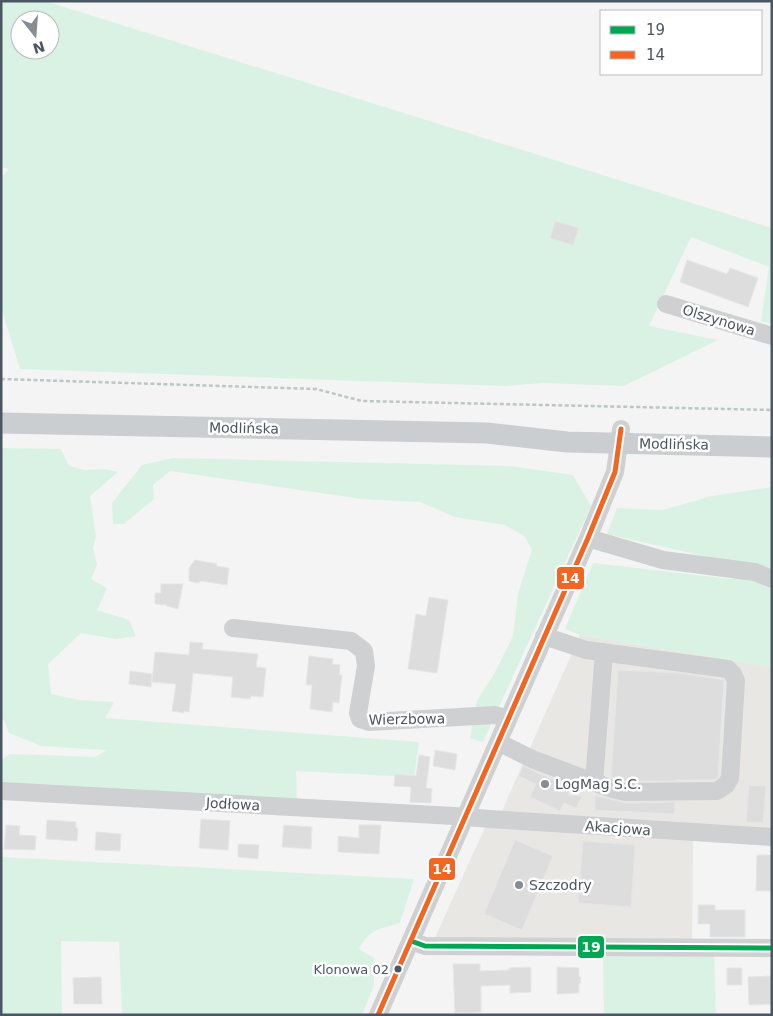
<svg xmlns="http://www.w3.org/2000/svg" width="773" height="1016" font-family="'DejaVu Sans',sans-serif">
  <rect width="100%" height="100%" fill="#f4f4f4"/>
  <path fill="#e8e7e3" d="M580,635L772,667V831L501,813Z
    M486,825L693,838L692,944L433,942Z"/>
  <path fill="#d9f2e3" fill-rule="evenodd" d="M1,1H45L772,228V324L761,321L769,267L691,237L649,326L718,340L624,386L542,383L506,386L20,369L1,307V177L9,169L1,167ZM20,20H50V50H20Z
    M1,448L61,449L69,466L85,470L104,469L118,472L90,496L96,537L93,547L97,565L91,579L107,588L97,610L129,620L136,636L116,639L81,633L48,664L51,694L79,700L114,702L109,712L105,718L419,742L414,777L296,771L297,801L1,784V760L10,754L95,757L107,750L41,746L9,733L4,720L1,719Z
    M173,458L510,466L573,475L591,506L483,742L470,738L477,700L493,676L513,636L518,594L532,550L525,537L505,525L455,517L420,502L362,499L170,471L153,485L154,499L124,524H113L112,503L142,465Z
    M772,487V667L580,635L565,629L593,563L731,579L769,571L607,534L617,508L663,510L712,496Z
    M1,857L414,879L400,923C380,929 369,929 359,949L374,958V985L362,1015H122L119,942L61,941L62,1015H1Z
    M603,952H714L716,1015H604Z"/>
  <path fill="#ddddde" stroke="#e5e6e7" d="M555,221L579,228L573,245L550,238Z
    M687,260L727,274L730,268L758,278L748,307L680,282Z
    M195,560L217,564L216,566L229,568L227,585L201,581L198,583L189,581V568Z
    M161,584H183L178,609L167,606V605L155,604V593H161Z
    M429,597L448,600L437,673L408,669L416,614L426,616Z
    M190,642L203,643L202,649L258,654L256,667L266,668L263,697L251,696L250,699L231,697L233,677L193,673L189,712L184,711V713L172,711L176,684L152,682L155,652L189,655Z
    M309,656L333,659L332,664L340,665L339,675H342L339,703L333,702L332,712L310,709L312,685H306Z
    M618,670L679,673L724,680L718,778L714,780H676V781H627L611,777Z
    M130,671L152,674L151,687L129,684Z
    M435,750L457,754L455,770L433,766Z
    M419,755L430,757L426,788L432,789L431,803L410,802L411,787L394,786L395,774L416,776Z
    M523,766L571,788L568,795L582,796L576,808L564,803L560,811L530,797L536,784L519,776Z
    M749,785L766,786L763,823L746,822Z
    M595,796L602,797L626,803L675,802L674,814L595,810Z
    M201,819L230,821L228,850L199,848Z
    M47,820L76,822V828H78L77,841L46,839Z
    M6,825L20,826L19,835L36,836L35,850L4,849Z
    M284,825L312,827L311,849L282,847Z
    M359,825H381L379,854L338,852V836L359,838Z
    M96,832L121,834L120,851L95,850Z
    M515,840L553,856L522,930L484,914Z
    M583,841L635,845L631,907L578,903Z
    M238,844L259,845L258,859L238,857Z
    M757,855H772V891H756Z
    M698,905H715V910H745V937H710V924H698Z
    M453,964H480V971L509,970V968L531,967V992L510,993V985L481,986V1012L455,1013Z
    M557,967L579,968V976L581,978L580,983L579,985V993L557,994Z
    M727,968H742V985H727Z
    M772,976V1004L749,1005L748,977Z
    M101,977L102,1004H74L73,978Z"/>
  <g fill="none" stroke-linecap="round" stroke-linejoin="round">
    <path stroke="#bcc7c4" stroke-width="2.5" stroke-dasharray="4 2.5" stroke-linecap="butt" d="M1,379L316,389L362,401L772,410"/>
    <path stroke="#ced0d2" stroke-width="18" d="M666,304L772,336
      M588,538L663,560L755,572L772,579
      M233,628L351,641L364,651L366,666L358,713L360,719L369,722L495,715L508,719
      M498,742L532,759L612,789L626,792L717,791L726,785L730,778L736,681L733,674L728,669L586,650L544,636
      M594,782L604,652
      M1,791L454,816L490,819L772,837
      M411,941L425,946L772,948
      M378,1015L588,538L615,472L621,429"/>
    <path stroke="#caced1" stroke-width="21" d="M1,423L487,433L567,442L772,447"/>
    <defs>
      <path id="bus-1" d="M411,941L425,946L772,948"/>
      <path id="bus-2" d="M378,1015L588,538L615,472L621,429"/>
    </defs>
    <use href="#bus-1" stroke="#fff" stroke-width="9"/>
    <use href="#bus-2" stroke="#fff" stroke-width="9"/>
    <use href="#bus-1" stroke="#00a651" stroke-width="5"/>
    <use href="#bus-2" stroke="#f26522" stroke-width="5"/>
  </g>
  <g fill="#868d94" stroke="#fff" stroke-width="2">
    <circle cx="545" cy="784" r="5"/>
    <circle cx="519" cy="885" r="5"/>
  </g>
  <circle fill="#4a5661" stroke="#fff" stroke-width="2" cx="398" cy="969" r="4.5"/>
  <g text-anchor="middle" stroke-width="5" stroke-linejoin="round" paint-order="stroke">
    <g font-size="13" fill="#4a5661" stroke="#fff" text-anchor="end">
      <text x="389" y="974">Klonowa 02</text>
    </g>
    <g font-size="14" fill="#4a5661" stroke="#fff">
      <text transform="translate(719 320) rotate(17)" y="5">Olszynowa</text>
      <text transform="translate(244 428) rotate(1)" y="5">Modlińska</text>
      <text transform="translate(674 444) rotate(1)" y="5">Modlińska</text>
      <text transform="translate(407 719) rotate(-1)" y="5">Wierzbowa</text>
      <text transform="translate(233 804) rotate(3)" y="5">Jodłowa</text>
      <text transform="translate(618 828) rotate(4)" y="5">Akacjowa</text>
    </g>
    <g font-size="14" fill="#4a5661" stroke="#fff" text-anchor="start">
      <text x="555" y="789">LogMag S.C.</text>
      <text x="529" y="890">Szczodry</text>
    </g>
  </g>
  <g stroke="#fff" stroke-width="2">
    <rect x="556" y="566" width="29" height="24" rx="5" fill="#f26522"/>
    <rect x="428" y="857" width="28" height="24" rx="5" fill="#f26522"/>
    <rect x="577" y="935" width="28" height="24" rx="5" fill="#00a651"/>
  </g>
  <g font-size="14" text-anchor="middle" font-weight="bold" fill="#fff">
    <text x="570" y="583">14</text>
    <text x="442" y="874">14</text>
    <text x="591" y="952">19</text>
  </g>
  <rect width="773" height="1016" fill="none" stroke="#4a5661" stroke-width="5"/>
  <rect x="600" y="10" width="162" height="65" fill="#ffffff" stroke="#b7bbc0"/>
  <rect x="610" y="26" width="25" height="8" fill="#00a651" stroke="#b7bbc0"/>
  <text x="646" y="35" font-size="15" fill="#4a5661">19</text>
  <rect x="610" y="51" width="25" height="8" fill="#f26522" stroke="#b7bbc0"/>
  <text x="646" y="60" font-size="15" fill="#4a5661">14</text>
  <g transform="translate(35 35) rotate(163)"><circle r="24" fill="#ffffff" stroke="#b7bbc0"/>
  <path d="M0-4L9 19L0 12L-9 19Z" fill="#868d94"/>
  <text y="-8" font-size="14" font-weight="bold" text-anchor="middle" fill="#4a5661">N</text>
  </g>
</svg>
